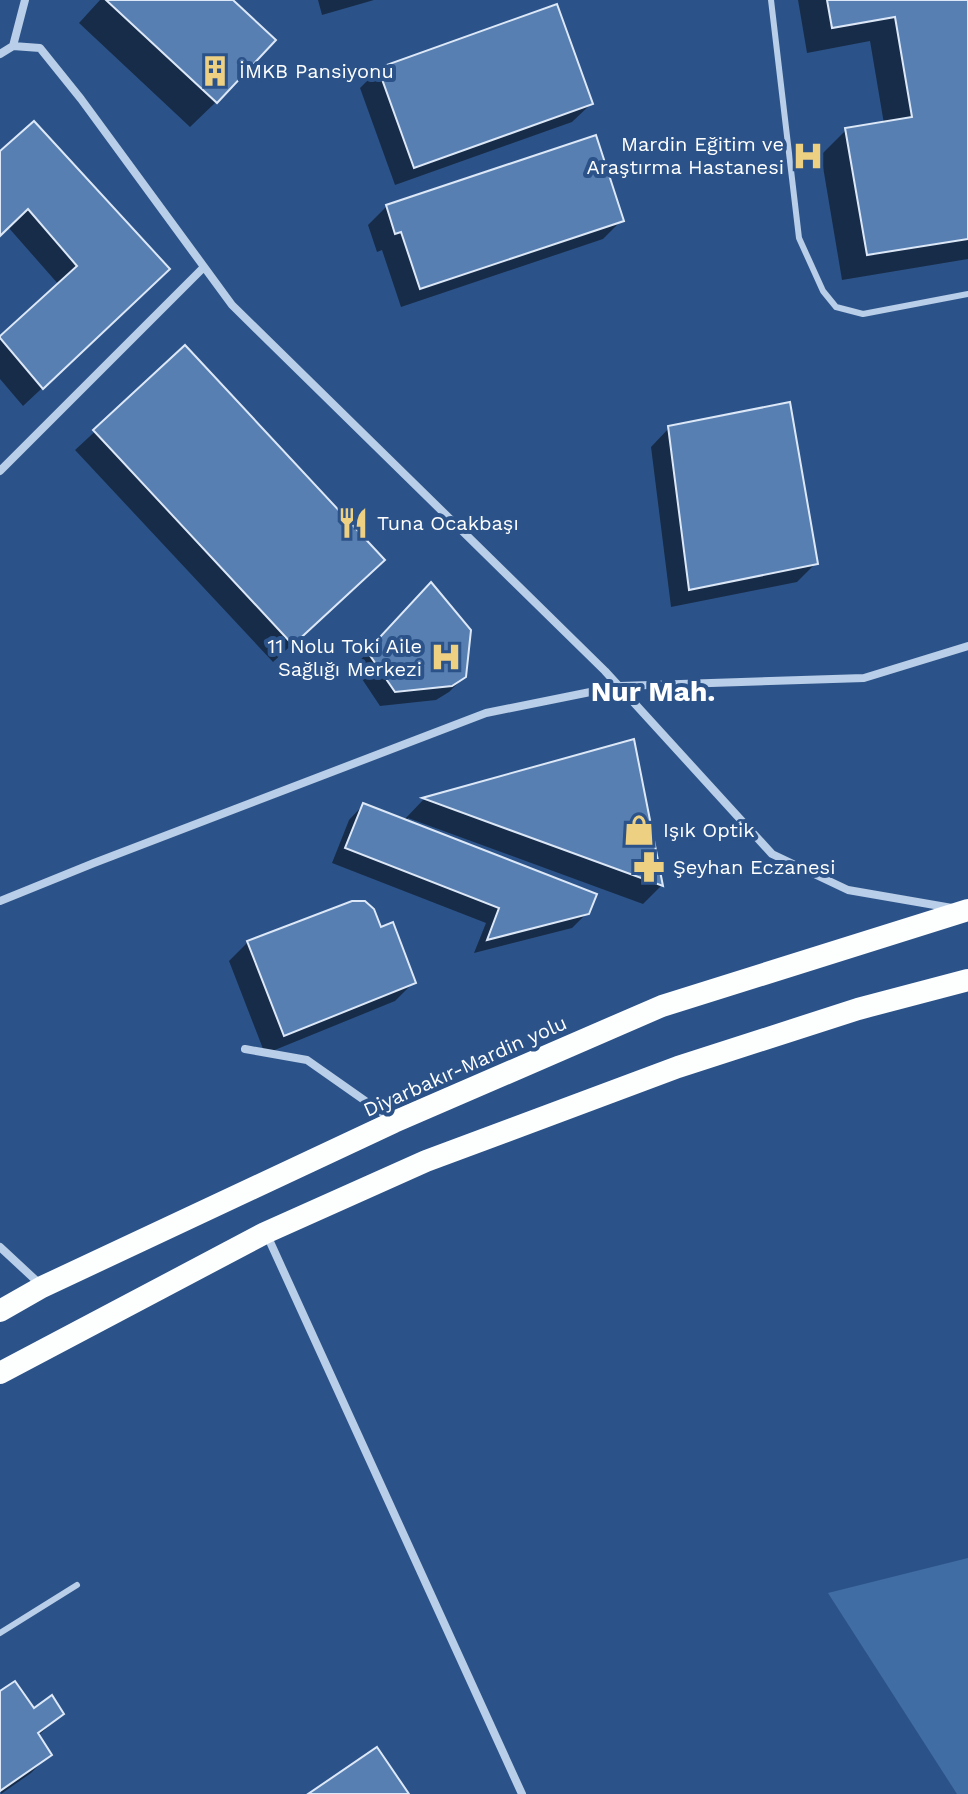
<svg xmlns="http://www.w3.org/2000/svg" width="968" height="1794" font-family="'Work Sans',sans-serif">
  <rect width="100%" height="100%" fill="#2c5389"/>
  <path fill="#416da5" d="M968,1558V1794H957L828,1593Z"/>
  <path fill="#0007" d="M100,0H230L216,102L190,127L79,23Z
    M318,0H374L322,15Z
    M798,0H968V259L842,280L821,155L846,130L884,124L870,41L807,53Z
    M379,69L591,104L572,122L395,185L360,88Z
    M0,153L149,288L23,406L0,379V338L59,285L8,227L0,234Z
    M387,206L622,220L603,239L401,307L382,250L377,252L368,225Z
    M185,348L363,579L273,662L75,450Z
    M669,428L816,563L797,582L671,607L651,447Z
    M416,599L464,677L449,692L436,700L380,706L354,667Z
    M632,741L661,886L643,904L408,818L406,822L587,913L572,928L474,953L486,923L332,863L349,820L363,805L403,821L423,800Z
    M380,930L414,982L395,1001L265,1054L229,961L248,942Z
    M0,1694L33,1710L62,1714L38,1736L50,1754L31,1773L1,1794Z"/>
  <path fill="#587fb2" stroke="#dce8f7" stroke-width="2" d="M106,0H233L276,40L217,103Z
    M827,0H968V239L867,255L845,128L912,117L895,17L832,28Z
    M557,4L593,104L414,168L378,68Z
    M34,121L170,269L43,389L0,338V336L77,266L28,209L0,236V151Z
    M596,135L624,221L420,289L401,232L395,234L386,205Z
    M185,345L385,560L293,645L93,430Z
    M790,402L818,564L689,590L668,426Z
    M431,582L471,630L466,677L452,686L395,692L367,651Z
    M634,739L663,886L422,798Z
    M363,803L597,894L589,914L487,940L499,908L345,848Z
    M352,901H365L374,909L381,927L393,922L416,983L284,1036L247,941Z
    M15,1681L34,1708L52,1695L64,1714L38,1733L52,1755L0,1791V1691Z
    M377,1747L409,1794H308Z"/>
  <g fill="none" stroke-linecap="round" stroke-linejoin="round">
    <path stroke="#b9cee8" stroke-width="6" d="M771,0L799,238L823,291L836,307L863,314L968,294
      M0,1633L77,1585"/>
    <path stroke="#b9cee8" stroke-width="8" d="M13,46L25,0
      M0,54L13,46L40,48L81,99L232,305L605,671L772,854L848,890L952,908
      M0,471L204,267
      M0,901L94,863L486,713L620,686L864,678L968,646
      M245,1049L307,1060L391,1119
      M266,1233L522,1794
      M0,1247L42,1286"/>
    <path stroke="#fdfefe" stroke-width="22" d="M0,1311L42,1287L394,1122L662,1006L968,910
      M0,1373L265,1233L426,1161L678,1067L858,1009L968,980"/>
  </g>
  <defs>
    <symbol id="building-bare" viewBox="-9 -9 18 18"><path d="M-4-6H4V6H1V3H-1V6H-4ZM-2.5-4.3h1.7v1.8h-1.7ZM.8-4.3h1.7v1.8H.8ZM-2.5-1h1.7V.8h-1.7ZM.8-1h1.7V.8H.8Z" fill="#eed082" stroke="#2c5389" stroke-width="2.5" paint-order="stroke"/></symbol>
    <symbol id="hospital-bare" viewBox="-9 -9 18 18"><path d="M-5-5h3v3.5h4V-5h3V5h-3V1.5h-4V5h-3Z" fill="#eed082" stroke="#2c5389" stroke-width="2.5" paint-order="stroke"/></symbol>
    <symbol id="restaurant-bare" viewBox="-9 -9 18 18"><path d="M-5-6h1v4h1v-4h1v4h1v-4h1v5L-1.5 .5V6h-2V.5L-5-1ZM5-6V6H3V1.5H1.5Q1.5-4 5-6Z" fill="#eed082" stroke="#2c5389" stroke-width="2.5" paint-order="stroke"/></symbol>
    <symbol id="shop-bare" viewBox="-9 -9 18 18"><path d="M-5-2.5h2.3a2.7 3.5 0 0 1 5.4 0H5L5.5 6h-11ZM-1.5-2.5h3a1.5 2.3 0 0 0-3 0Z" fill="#eed082" stroke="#2c5389" stroke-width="2.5" paint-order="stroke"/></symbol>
    <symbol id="pharmacy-bare" viewBox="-9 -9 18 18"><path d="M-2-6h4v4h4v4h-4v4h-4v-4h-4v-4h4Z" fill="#eed082" stroke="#2c5389" stroke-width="2.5" paint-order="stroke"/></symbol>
  </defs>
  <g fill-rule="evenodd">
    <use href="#building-bare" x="193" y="49" width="44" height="44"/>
    <use href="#hospital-bare" x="786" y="134" width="44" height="44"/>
    <use href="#restaurant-bare" x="331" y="501" width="44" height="44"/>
    <use href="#hospital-bare" x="424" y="635" width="44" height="44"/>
    <use href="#shop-bare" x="617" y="808" width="44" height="44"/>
    <use href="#pharmacy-bare" x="627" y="845" width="44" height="44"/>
  </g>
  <g text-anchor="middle" stroke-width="8" stroke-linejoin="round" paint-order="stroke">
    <g font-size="20" fill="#fff" stroke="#2c5389" text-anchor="start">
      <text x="239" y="78">İMKB Pansiyonu</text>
      <text x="784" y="151" text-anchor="end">Mardin Eğitim ve<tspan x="784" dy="23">Araştırma Hastanesi</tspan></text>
      <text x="377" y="530">Tuna Ocakbaşı</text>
      <text x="422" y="653" text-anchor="end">11 Nolu Toki Aile<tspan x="422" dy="23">Sağlığı Merkezi</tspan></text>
      <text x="663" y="837">Işık Optik</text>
      <text x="673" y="874">Şeyhan Eczanesi</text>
    </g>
    <g font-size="20" fill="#fff" stroke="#2c5389">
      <text transform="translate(465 1066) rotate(-24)" y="7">Diyarbakır-Mardin yolu</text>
    </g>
    <g font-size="28" font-weight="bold" fill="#fff" stroke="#2c5389">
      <text x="653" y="701">Nur Mah.</text>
    </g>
  </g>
</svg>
